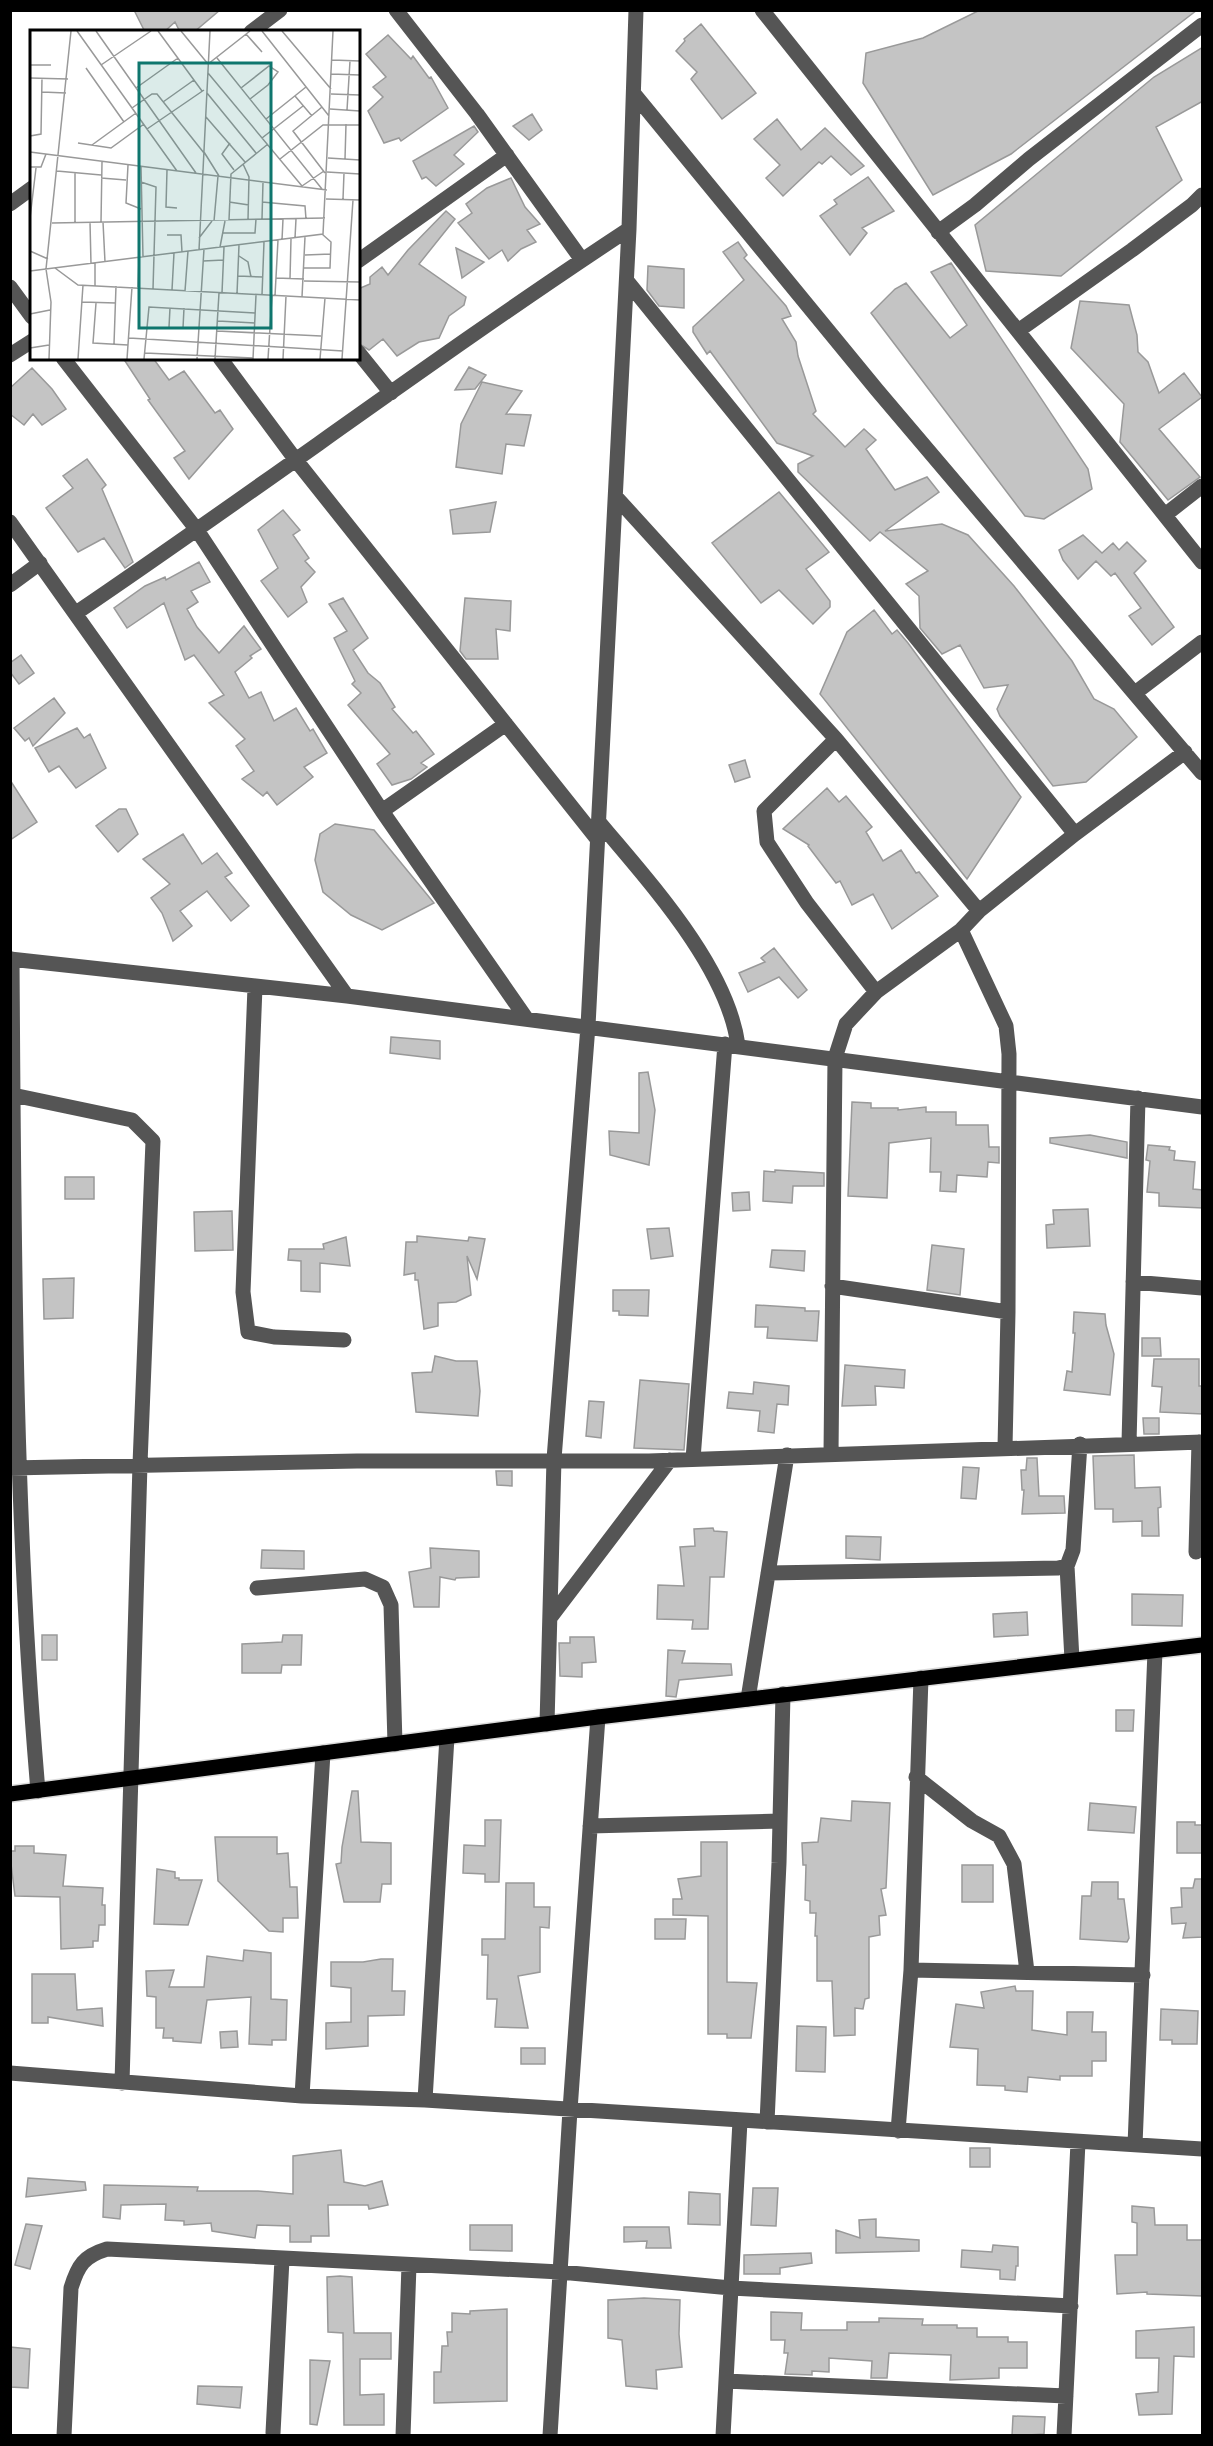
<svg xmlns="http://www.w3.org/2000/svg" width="1213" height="2446" font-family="Raleway,sans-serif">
  <rect width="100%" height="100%" fill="#fff"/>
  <path fill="#c4c4c4" stroke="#999" stroke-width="1.5" d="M134,10H220L194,32H180L175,22L164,32H145Z
    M980,10H1197L1011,154L933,195L863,83L866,53L923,38Z
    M701,24L756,93L722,119L691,79L697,72L676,51L685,41L684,39Z
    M388,35L411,59L413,56L429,78L431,77L448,108L401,141L399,138L384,143L368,111L383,97L373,87L386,77L366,54Z
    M1203,47V101L1156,127L1182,180L1061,276L986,271L975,225L1154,77Z
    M532,114L542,130L529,140L513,126Z
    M777,119L801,150L825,128L864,166L851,175L831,156L822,164L819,162L783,196L766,178L780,165L754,139Z
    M474,126L478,132L454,155L464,164L436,186L426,177L422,179L413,161Z
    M868,177L894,211L862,228L867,233L850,255L820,216L837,204L834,200Z
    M511,178L525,207L540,224L527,230L536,242L521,249L508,261L502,250L489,259L458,223L472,213L466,204L487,188Z
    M446,211L455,219L419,264L466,297L464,305L449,316L439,338L419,342L397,356L383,339L369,350L358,343V289L370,284V277L382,267L388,275L408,250Z
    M738,242L747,255L744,258L786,306L791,316L782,319L796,342L798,356L816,411L813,414L845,447L864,429L876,440L866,449L895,490L927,477L939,492L885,531L942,524L968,535L1014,586L1072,661L1094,699L1114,709L1137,737L1086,782L1053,786L1000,716L997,709L1008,685L984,688L960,645L942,654L920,628L919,596L906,584L928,571L880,532L870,541L798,472V464L813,456L777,443L710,351L707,354L693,332V327L744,280L723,252Z
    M456,248L484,262L462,278Z
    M951,263L1088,469L1092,489L1044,519L1025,516L871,313L895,289L906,283L950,338L967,325L931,272Z
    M648,266L684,269V308L659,306L647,290Z
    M1080,301L1129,305L1137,335L1138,352L1148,362L1159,393L1184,373L1202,397L1159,429L1200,477L1168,500L1120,442L1124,404L1071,348Z
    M123,358H153L169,380L184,371L215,413L220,410L233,429L189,479L174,458L185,451L148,400L150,399Z
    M469,367L486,375L475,389L455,390Z
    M32,368L52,389L66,409L42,425L33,414L24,425L10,414V388Z
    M482,382L522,391L506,414L531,415L524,446L506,444L502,474L456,467L461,424Z
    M87,459L106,485L102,489L133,562L125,568L104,538L78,552L46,508L73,488L63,476Z
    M779,492L829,552L806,569L830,601V607L813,624L779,590L761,603L712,543Z
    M496,502L490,532L453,534L450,510Z
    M283,510L300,530L293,535L309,558L305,561L315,572L301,587L307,602L288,617L261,581L278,568L258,530Z
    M1083,535L1102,553L1113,543L1119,550L1127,542L1146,561L1134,573L1174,627L1152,645L1129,616L1141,608L1115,573L1111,576L1096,561L1078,579L1063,560L1059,550Z
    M199,562L210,582L191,591L198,602L187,609L197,627L219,653L244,626L261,649L250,656L252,658L235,672L249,698L261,692L274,721L296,708L310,731L313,729L327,753L304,767L313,777L277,805L267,792L263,796L242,779L254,771L236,746L245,739L209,703L224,695L194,655L185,660L164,603L127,628L114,608L145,586L165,577L166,580Z
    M343,598L368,638L353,650L368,673L380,683L395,707L392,709L413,733L416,731L434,754L421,763L427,767L411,779L392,785L377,764L390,754L348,705L361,693L352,684L355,681L334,638L347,631L329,604Z
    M465,598L511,601L510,631L496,629L498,659H466L460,651Z
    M874,610L892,634L897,630L908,643L1021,797L967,879L820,694L847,632Z
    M21,655L34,673L19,684L10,672V663Z
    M54,698L65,713L33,746L29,738L25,741L14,728Z
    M77,728L84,738L90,734L106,768L76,788L59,766L49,772L35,748Z
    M745,760L750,777L735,782L729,765Z
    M10,780L37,822L10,840Z
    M827,788L839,802L846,796L872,827L866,832L883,861L901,850L916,873L919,872L938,896L892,929L873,894L852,905L840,881L836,883L808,846L809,845L783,829Z
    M119,809H126L138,834L118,852L96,826Z
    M335,824L374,830L434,903L382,930L351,915L323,892L315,860L320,834Z
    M183,834L202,864L217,853L232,873L225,877L249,906L231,921L207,891L180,911L192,926L173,941L162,913L151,898L170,884L143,859Z
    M774,948L807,990L798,998L779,977L748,992L739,973L765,962L761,958Z
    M391,1037L440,1041V1059L390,1053Z
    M648,1072L655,1110L649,1165L610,1155L609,1131L639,1133V1073Z
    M852,1102L871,1103V1108H898V1110L926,1107V1112H956V1125H988L989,1147H999V1163L988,1162L987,1177L957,1175L956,1192L940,1191L941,1172H930L931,1138L889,1143L887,1198L848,1196Z
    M1090,1135L1127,1142V1158L1050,1143V1138Z
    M1148,1145L1170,1147L1169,1150L1175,1151L1174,1160L1195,1162L1193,1189L1203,1190V1208L1159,1206V1193L1147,1192L1150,1161L1146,1160Z
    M775,1170L824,1173V1186H793L792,1203L763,1201L764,1171L775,1172Z
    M65,1177H94V1199H65Z
    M749,1192L750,1210L733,1211L732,1193Z
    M1088,1209L1090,1246L1047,1248L1046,1225L1054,1224L1053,1210Z
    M232,1211L233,1250L195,1251L194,1212Z
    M669,1228L673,1256L651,1259L647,1229Z
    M417,1236L468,1241L469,1237L485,1239L477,1279L467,1256L471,1295L456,1302L438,1303V1326L424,1329L418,1280H415V1273L404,1275L406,1242H417Z
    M346,1237L350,1266L320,1263V1292L301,1291V1261L288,1260L289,1249H324L323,1244Z
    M932,1245L964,1249L960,1295L927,1290Z
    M772,1250L805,1251L804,1271L770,1267Z
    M74,1278L73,1318L44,1319L43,1279Z
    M613,1290H649L648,1316L619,1315V1311H613Z
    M756,1305L805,1308V1311H819L817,1341L767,1338L768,1327H755Z
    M1074,1312L1105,1314L1106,1325L1114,1354L1110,1395L1064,1390L1067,1371L1072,1372L1075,1333H1073Z
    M1142,1338H1160L1161,1356H1142Z
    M435,1356L456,1361H477L480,1391L478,1416L416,1412L412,1373L432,1372Z
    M1154,1359H1199V1386H1203V1414L1160,1412L1162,1387L1152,1386Z
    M845,1365L905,1370L904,1388L875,1386L876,1405L842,1406Z
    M640,1380L689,1384L684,1450L634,1448Z
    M754,1382L789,1386L788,1405L777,1404L774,1433L758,1431L760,1411L727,1408L729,1392L753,1394Z
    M589,1401L604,1402L601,1438L586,1436Z
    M1143,1418H1159V1434H1144Z
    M1134,1455L1135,1488L1160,1487L1161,1507L1158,1508L1159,1536H1142V1521L1113,1522V1509H1095L1093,1456Z
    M1027,1458H1037L1039,1496H1064L1065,1513L1022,1514L1024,1490H1022L1021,1470H1026Z
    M963,1467L979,1468L976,1499L961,1498Z
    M496,1471H512V1486L497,1485Z
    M713,1528L714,1531L727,1532L724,1577H710L708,1629H692L693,1620L657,1619L658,1585L684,1586L680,1547L695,1546L694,1529Z
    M846,1536L881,1537L880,1560L846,1558Z
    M430,1548L479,1551V1577L456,1578L455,1580L440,1577L439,1607H414L409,1572L431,1568Z
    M262,1550L304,1551V1569L261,1568Z
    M1132,1594L1183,1595L1182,1626L1132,1625Z
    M1027,1612L1028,1635L994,1637L993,1614Z
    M42,1635H57V1660H42Z
    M283,1635H302L301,1665H282L281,1673H242V1644L282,1642Z
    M570,1637H594L596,1662L582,1663V1677L560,1676L559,1643H570Z
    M668,1650L685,1651L682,1663L731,1664L732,1675L679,1680L676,1697L666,1696Z
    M1116,1710H1134L1133,1731H1116Z
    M352,1791H358L361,1842L391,1843V1884H382L380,1902H344L336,1864L341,1863L342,1847Z
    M852,1801L890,1803L886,1888L881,1889L886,1915L879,1916L880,1935L869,1937V1998L865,1999L863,2009L855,2008V2035L834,2036L832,1981H817V1936H815L816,1913H810V1901L805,1900L806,1865H803L802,1843L818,1842L821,1818L851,1821Z
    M1090,1803L1136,1807L1134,1833L1088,1830Z
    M485,1820H501L499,1882H485V1874L463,1873L464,1845L485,1846Z
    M1177,1822H1195V1825H1203V1853H1177Z
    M215,1837H277V1854L288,1853L290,1887H297L298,1918H283V1932L269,1931L218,1881Z
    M701,1842H727V1982L757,1983L751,2038H727V2034H708V1916L673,1915V1899H682L678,1879L701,1876Z
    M15,1846H34V1853L66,1855L63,1886L103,1888L102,1905H105V1925H99L98,1941H93V1947L61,1949L60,1897L15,1896L10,1856V1851H15Z
    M962,1865H993V1902H962Z
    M157,1869L175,1872V1878H179V1880H202L188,1925L154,1924Z
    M1195,1879H1203V1937L1183,1938L1186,1923L1172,1924L1171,1908L1182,1907L1181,1888H1193Z
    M1092,1882H1118V1899H1124L1129,1938L1127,1942L1080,1939L1082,1896H1091Z
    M506,1883H534V1907H550L549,1928L540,1927V1972L518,1976L528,2028L495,2027L497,1999H487L488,1955H482V1939H505Z
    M655,1919H686L685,1939H655Z
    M244,1950L271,1953V1999L287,2000L286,2040H272V2045L249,2044L251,1997L207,2000L201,2043L173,2041V2038H163L164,2028H156V1997L147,1996L146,1971L174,1970L169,1987H204L207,1956L243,1961Z
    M381,1959H393L392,1991H405L404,2015L368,2016V2046L326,2049V2023L351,2022V1988L331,1986V1962H363Z
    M32,1974H75L77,2010L102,2008L103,2026L48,2017V2023H32Z
    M1015,1986L1016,1991H1033L1032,2030L1067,2035V2012H1093L1092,2032H1106V2061H1092V2076H1060V2080L1028,2077L1027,2092L1005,2090V2086L977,2085L978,2049L950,2047L956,2004L984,2008L981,1992Z
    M1161,2009L1198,2011L1197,2044H1172V2040H1160Z
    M797,2026L826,2027L825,2072L796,2071Z
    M237,2031L238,2047L221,2048L220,2032Z
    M521,2048H545V2064H521Z
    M970,2148H990V2167H970Z
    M341,2150L344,2182L365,2186L382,2181L388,2205L369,2209L368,2205H328L329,2236H311V2242H290V2226L257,2225L255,2238L212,2231L211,2223L184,2225V2221L165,2220L166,2204L121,2205L120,2219L103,2217L104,2185L198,2187L197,2191H258L293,2194V2156Z
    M28,2178L85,2182L86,2190L26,2197Z
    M753,2188H778L776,2226L751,2225Z
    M689,2192L720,2194V2225L688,2224Z
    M1132,2206L1154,2208L1155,2225H1187V2240H1203V2296L1147,2294V2292L1117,2294L1115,2255H1137V2223L1132,2222Z
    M876,2219V2237L919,2240V2251L836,2253V2230L860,2238L859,2220Z
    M26,2224L42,2226L30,2269L15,2265Z
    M470,2225H512V2251L470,2250Z
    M624,2227H669L671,2248H646L647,2241L624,2242Z
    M993,2245L1018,2247V2266H1016L1015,2280L1000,2279V2270L961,2267L962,2250L992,2252Z
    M811,2253L812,2263L780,2268V2274H744V2255Z
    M340,2276L352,2277L354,2333H391V2359H360V2395L384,2394V2425H344L343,2333L328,2332L327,2277Z
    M644,2298L680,2300L679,2334L682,2367L656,2370L657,2389L626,2386L622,2340L608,2338V2300Z
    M507,2309V2401L434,2403V2372H441L442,2346H448L447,2332H452V2313L470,2314V2311Z
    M771,2312L802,2313L801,2330H847V2322H879V2318L923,2319L922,2325H957V2328H977V2337H1008V2342H1027V2368H999V2378L950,2380L951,2355L889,2353L887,2378H871L872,2361L829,2358V2372L812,2371V2375L785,2374L788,2353H784L785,2340H771Z
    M1194,2327V2357L1174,2356L1172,2414L1139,2415L1136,2394L1158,2392L1159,2358H1136V2331Z
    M10,2347L30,2349L28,2388L10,2387Z
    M310,2360L330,2361L317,2425L310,2424Z
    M198,2386L242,2387L240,2408L197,2404Z
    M1013,2416L1045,2417L1044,2434L1012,2436Z"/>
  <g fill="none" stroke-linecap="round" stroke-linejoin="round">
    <defs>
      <path id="major" d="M10,1794L598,1717L1202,1645"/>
    </defs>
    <use href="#major" stroke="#dbdbdb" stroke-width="18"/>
    <path stroke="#555" stroke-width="15" d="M396,10L477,114L582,260
      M762,10L1202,562
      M251,32L280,10
      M635,95L877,390L1202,773
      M10,204L32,188
      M938,232L975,205L1029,159L1202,25
      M358,261L507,155
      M627,281L1075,834
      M10,287L32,317
      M1018,331L1132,250L1192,205L1202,195
      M358,352L391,393
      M10,355L32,341
      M63,358L197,530L382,811L526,1018
      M220,358L295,459L598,840
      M616,497L836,739L979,911
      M1165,515L1202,486
      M10,522L347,996
      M10,585L40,563
      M76,613C262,487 442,352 629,229
      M1135,693L1202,642
      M836,739L764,811L767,842L807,903L876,992
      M382,811L506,724
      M599,822C649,882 727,966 738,1045
      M961,930L1006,1026L1009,1054L1008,1312L1005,1447
      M10,959L347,996L1202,1107
      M12,959C14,1237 14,1515 38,1791
      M255,987L243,1292L248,1332L274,1337L344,1340
      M13,1095L132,1120L153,1141L140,1464L122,2083
      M1133,1282L1202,1288
      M832,1286L1008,1312
      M1129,1443L1138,1098
      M831,1454L835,1058L846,1024L876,992L961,930L979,911L1075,834L1185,752
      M693,1459L725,1044
      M10,1468L357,1461H649L1202,1442
      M1196,1552L1199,1442
      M1067,1566L1072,1660
      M768,1573L1058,1568L1067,1566L1073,1550L1080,1444
      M257,1588L365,1579L383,1587L391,1605L395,1744
      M550,1618L670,1460
      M748,1699L787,1455
      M547,1724L554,1459L588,1026L629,229L636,10
      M916,1777L972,1821L999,1836L1014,1864L1027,1972
      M590,1826L780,1821
      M911,1970L1143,1975
      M10,2073L302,2096L425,2100L1202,2149
      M302,2096L323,1753
      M425,2100L447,1737
      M767,2122L779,1863L783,1694
      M898,2131L911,1970L921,1678
      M1135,2145L1155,1651
      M726,2381L1066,2396
      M273,2433L282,2259
      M64,2436L71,2288C78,2265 84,2256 107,2249L560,2272L731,2288L1071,2306
      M403,2436L409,2265
      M550,2436L570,2110L598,1717
      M723,2436L740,2121
      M1064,2436L1078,2142"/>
    <use href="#major" stroke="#000" stroke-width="15"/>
  </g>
  <g transform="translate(30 30)">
    <rect width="330" height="330" fill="#fff"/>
    <path fill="none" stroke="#999" stroke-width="1.5" d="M47,1L147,141M66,1L166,143M128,1L172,61M151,1L178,34L220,1M232,1L299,86M252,1L301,59M216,4L232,22M187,28L292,159M302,30L330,31M0,35H21M71,35L121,1M56,38L94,92M178,43L272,156M301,44L330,45M0,48L38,49M106,58L148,28M211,58L239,36L248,42L238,55L220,69M12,62L36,63M177,63L226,123M301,64L330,65M265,66L282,86M133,72L164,50M292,77L263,101L295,143M102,78L122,64H127L174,123M300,79L330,81M317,80L320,31M176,87L215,132M236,89L276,57M117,99L174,60M0,106L11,104L12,48M232,108L273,76M48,113L81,118L114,94M200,113L192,124L204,140M62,115L106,83M0,122L297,160M174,122L189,146M298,128L330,130M250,129L293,95H330M315,129L316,94M213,134L219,147L218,190M98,135L96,173L111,179M0,137H11L16,124M111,137L113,227M137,140L136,177L147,178M27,141L71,145M297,142L330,144M71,148L96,150M111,152L126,157L123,259M272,156L294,141M296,169L330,170M313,169L314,143M199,172L219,175M232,172L275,176L276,189M0,188L6,138M232,189L233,152M199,190L201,144L238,114M184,191L188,146M45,192V143M60,192L61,234M71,192L72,132M73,192L75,232M22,193L295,188M193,203H225L226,189M137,205H151L152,222M169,208L182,191M265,208L266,189M252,210L253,189M190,217L195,191M169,220L180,1M0,221L18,229M275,225L301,224M209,226L218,232L221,247M173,231L194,230M25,238L48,255L330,270M274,238H300L301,212L292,204M0,241L293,204L303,1M208,246L233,247M246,248L274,249M260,249L261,209M274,251L330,252M65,256V233M108,257L109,228M142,260L144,223M155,261L158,221M192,263L194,217M207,264L209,215M232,265L234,212M245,266L248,210M272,267L275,207M52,272L86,273M66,273L63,313L98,315M0,284L20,280M188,291L225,293M139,297L140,278M153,298L154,278M187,301L291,306M99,308L313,321M84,314L86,256M0,318L19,315M115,323L223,328M19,329L21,272L16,239L41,1M48,329L53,255M97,329L102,257M114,329L119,277L225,283M167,329L174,219M185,329L189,263M223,329L226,265M238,329L242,266M253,329L256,266M290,329L295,268M312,329L323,170"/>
    <path fill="#0f766e" fill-opacity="0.15" stroke="#0f766e" stroke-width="3" d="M109,33H241V298H109Z"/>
    <rect width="330" height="330" fill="none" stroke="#000" stroke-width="3"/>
  </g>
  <rect width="1213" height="2446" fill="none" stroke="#000000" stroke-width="24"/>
</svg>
